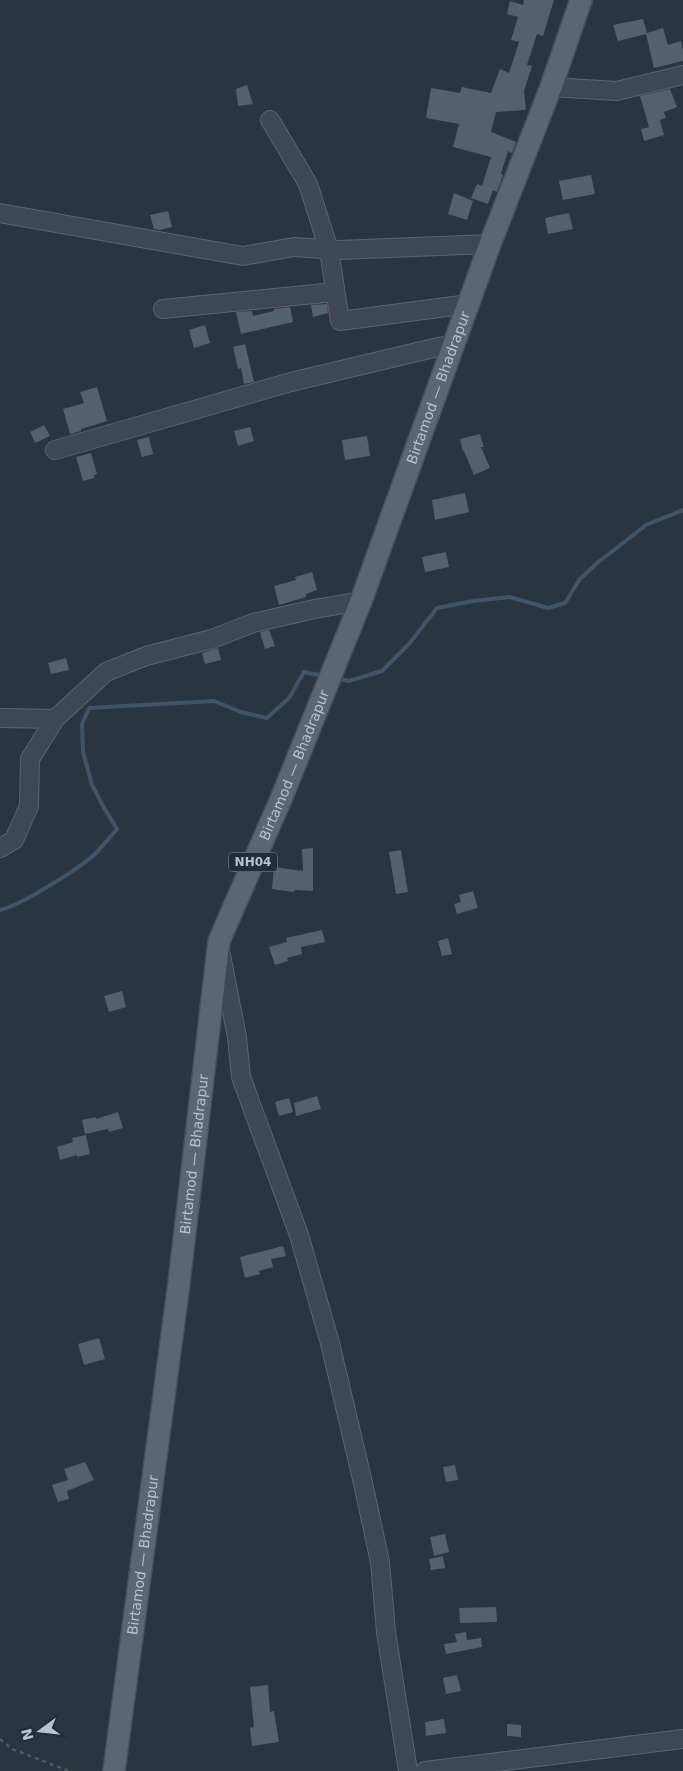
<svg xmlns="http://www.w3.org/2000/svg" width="683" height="1771" font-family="'DejaVu Sans',sans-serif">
  <rect width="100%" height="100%" fill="#2a3542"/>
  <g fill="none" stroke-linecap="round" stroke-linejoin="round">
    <path stroke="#415469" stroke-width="4" d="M336,678L349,681L382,671L409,644L437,608L473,601L510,597L548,608L565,603L580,579L596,564L646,525L683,510
      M0,910C20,906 78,869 94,855C102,847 110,837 117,829L103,806L92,785L83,752L82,724L89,708L214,701L241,712L267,718L289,698L304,672L324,676"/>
  </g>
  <path fill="#53606d" d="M524,0H554L543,36L537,34L527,65L532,66L524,91L526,110L496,112L491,132L516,142L512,153L508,151L501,174L503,175L497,192L493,190L488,204L471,198L477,184L482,186L491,157L453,147L459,124L426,118L431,88L460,93L462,87L491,93L500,69L509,73L519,42L511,40L518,17L507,14L510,1L523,5Z
    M643,19L647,33L663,28L668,45L681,41L683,51V61L654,68L646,34L618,41L613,25Z
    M247,85L253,104L238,106L236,89Z
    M670,89L677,107L664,112L666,118L660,120L664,135L644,141L641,129L649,127L640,96Z
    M591,175L595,194L563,200L559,181Z
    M454,193L473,201L467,220L448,214Z
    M168,211L172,227L160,230L154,229L150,215Z
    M569,213L573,229L548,234L545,218Z
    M327,304L328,313L313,317L311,305Z
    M290,307L293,322L241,334L236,312L252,311L253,316L274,311V309Z
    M205,325L210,343L194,348L189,330Z
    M245,344L254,382L244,384L241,368L238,369L233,347Z
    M97,387L107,421L81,429V431L70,434L63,409L84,403L80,392Z
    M44,425L50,436L35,443L30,432Z
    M250,427L254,441L238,446L234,431Z
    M480,434L484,447H481L490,468L474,475L464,451L463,452L460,439Z
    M367,436L370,456L345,460L342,440Z
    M149,437L153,454L142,457L137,440Z
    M91,453L97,474L94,475V478L83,481L76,457Z
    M465,493L469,512L435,520L432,500Z
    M446,552L449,567L425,572L422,557Z
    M312,572L317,590L306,594V597L279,605L274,586L296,580L295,577Z
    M269,630L275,646L265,649L260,632Z
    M218,648L221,660L205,664L202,653Z
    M66,658L69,670L51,674L48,663Z
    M313,848V891L295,890L294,892L272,889L274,867L303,871L302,849Z
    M401,850L408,892L396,894L389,852Z
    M473,891L478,908L457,914L454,904L461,902L459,895Z
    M322,930L325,942L301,947L302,954L287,958L288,961L275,965L269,947L287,942L286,938Z
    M448,938L452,954L442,956L438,941Z
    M122,991L126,1007L109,1012L104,996Z
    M317,1096L321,1109L296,1116L294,1103Z
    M289,1098L293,1112L279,1116L275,1102Z
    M118,1112L123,1128L109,1132L108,1129L85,1134L82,1120L96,1117V1119Z
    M86,1135L90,1154L77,1157V1155L60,1160L57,1147L73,1142L72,1138Z
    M283,1246L286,1256L271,1259L273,1267L259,1271L260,1274L245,1278L240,1257Z
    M99,1338L105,1359L84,1365L78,1344Z
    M85,1462L94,1480L67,1491L69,1499L58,1502L52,1485L68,1480L64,1469Z
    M455,1465L458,1480L446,1482L443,1467Z
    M445,1534L449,1552L434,1556L430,1537Z
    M443,1556L445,1568L431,1570L429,1559Z
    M496,1607L497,1622L460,1623L459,1608Z
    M466,1632L467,1640L481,1638L482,1647L446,1654L444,1644L457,1642L455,1634Z
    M457,1675L461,1691L446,1694L443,1678Z
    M268,1685L270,1712L274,1711L279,1742L252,1746L250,1728L254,1727L250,1687Z
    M444,1719L446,1733L426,1736L425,1722Z
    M507,1724L521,1725V1737L507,1736Z"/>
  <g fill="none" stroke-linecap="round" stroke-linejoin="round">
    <defs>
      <path id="minor" d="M551,87L617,91L683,75
        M270,120L308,184L329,250L340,321L469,304
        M0,213L243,256L294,247L339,250L490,244
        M163,309L335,292
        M55,450L291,382L438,347L454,345
        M0,718L55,719
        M0,848L14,840L29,806L30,759L55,719L106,672L146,656L212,639L253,623L315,609L361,601
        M221,955L237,1037L241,1077L299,1235L330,1343L363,1483L380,1562L386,1632L408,1771
        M425,1771L683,1739"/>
      <g id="major">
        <path id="s1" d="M114,1771L179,1283L219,941L281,799L361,601L490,244L551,87L581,0"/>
      </g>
    </defs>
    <use href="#minor" stroke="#5c656f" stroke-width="20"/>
    <use href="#major" stroke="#48505b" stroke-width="24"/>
    <path stroke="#4a5e60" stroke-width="2.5" stroke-dasharray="4 4" stroke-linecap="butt" d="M0,1739L12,1749L69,1771"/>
    <use href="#minor" stroke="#3e4752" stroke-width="18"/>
    <use href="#major" stroke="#5c6672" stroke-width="21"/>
  </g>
  <g text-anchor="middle" stroke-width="4.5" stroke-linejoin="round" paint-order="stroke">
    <rect fill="#232c37" stroke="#8d959f" stroke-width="1" x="229" y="852.5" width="48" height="19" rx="4"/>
    <g font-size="12" font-weight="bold" fill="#bbc2cc">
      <text x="253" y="866">NH04</text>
    </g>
    <g font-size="14" fill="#bbc2cc" stroke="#232c37">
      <text dy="5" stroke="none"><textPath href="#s1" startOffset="1432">Birtamod — Bhadrapur</textPath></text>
      <text dy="5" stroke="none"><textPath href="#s1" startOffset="1028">Birtamod — Bhadrapur</textPath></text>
      <text dy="5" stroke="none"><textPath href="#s1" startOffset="622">Birtamod — Bhadrapur</textPath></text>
      <text dy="5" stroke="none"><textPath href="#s1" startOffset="218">Birtamod — Bhadrapur</textPath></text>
    </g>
  </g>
  <g transform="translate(40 1731) rotate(255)" stroke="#232c37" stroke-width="4" paint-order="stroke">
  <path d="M0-4L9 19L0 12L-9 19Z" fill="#bbc2cc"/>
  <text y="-8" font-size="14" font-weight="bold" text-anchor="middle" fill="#bbc2cc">N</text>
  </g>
</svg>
